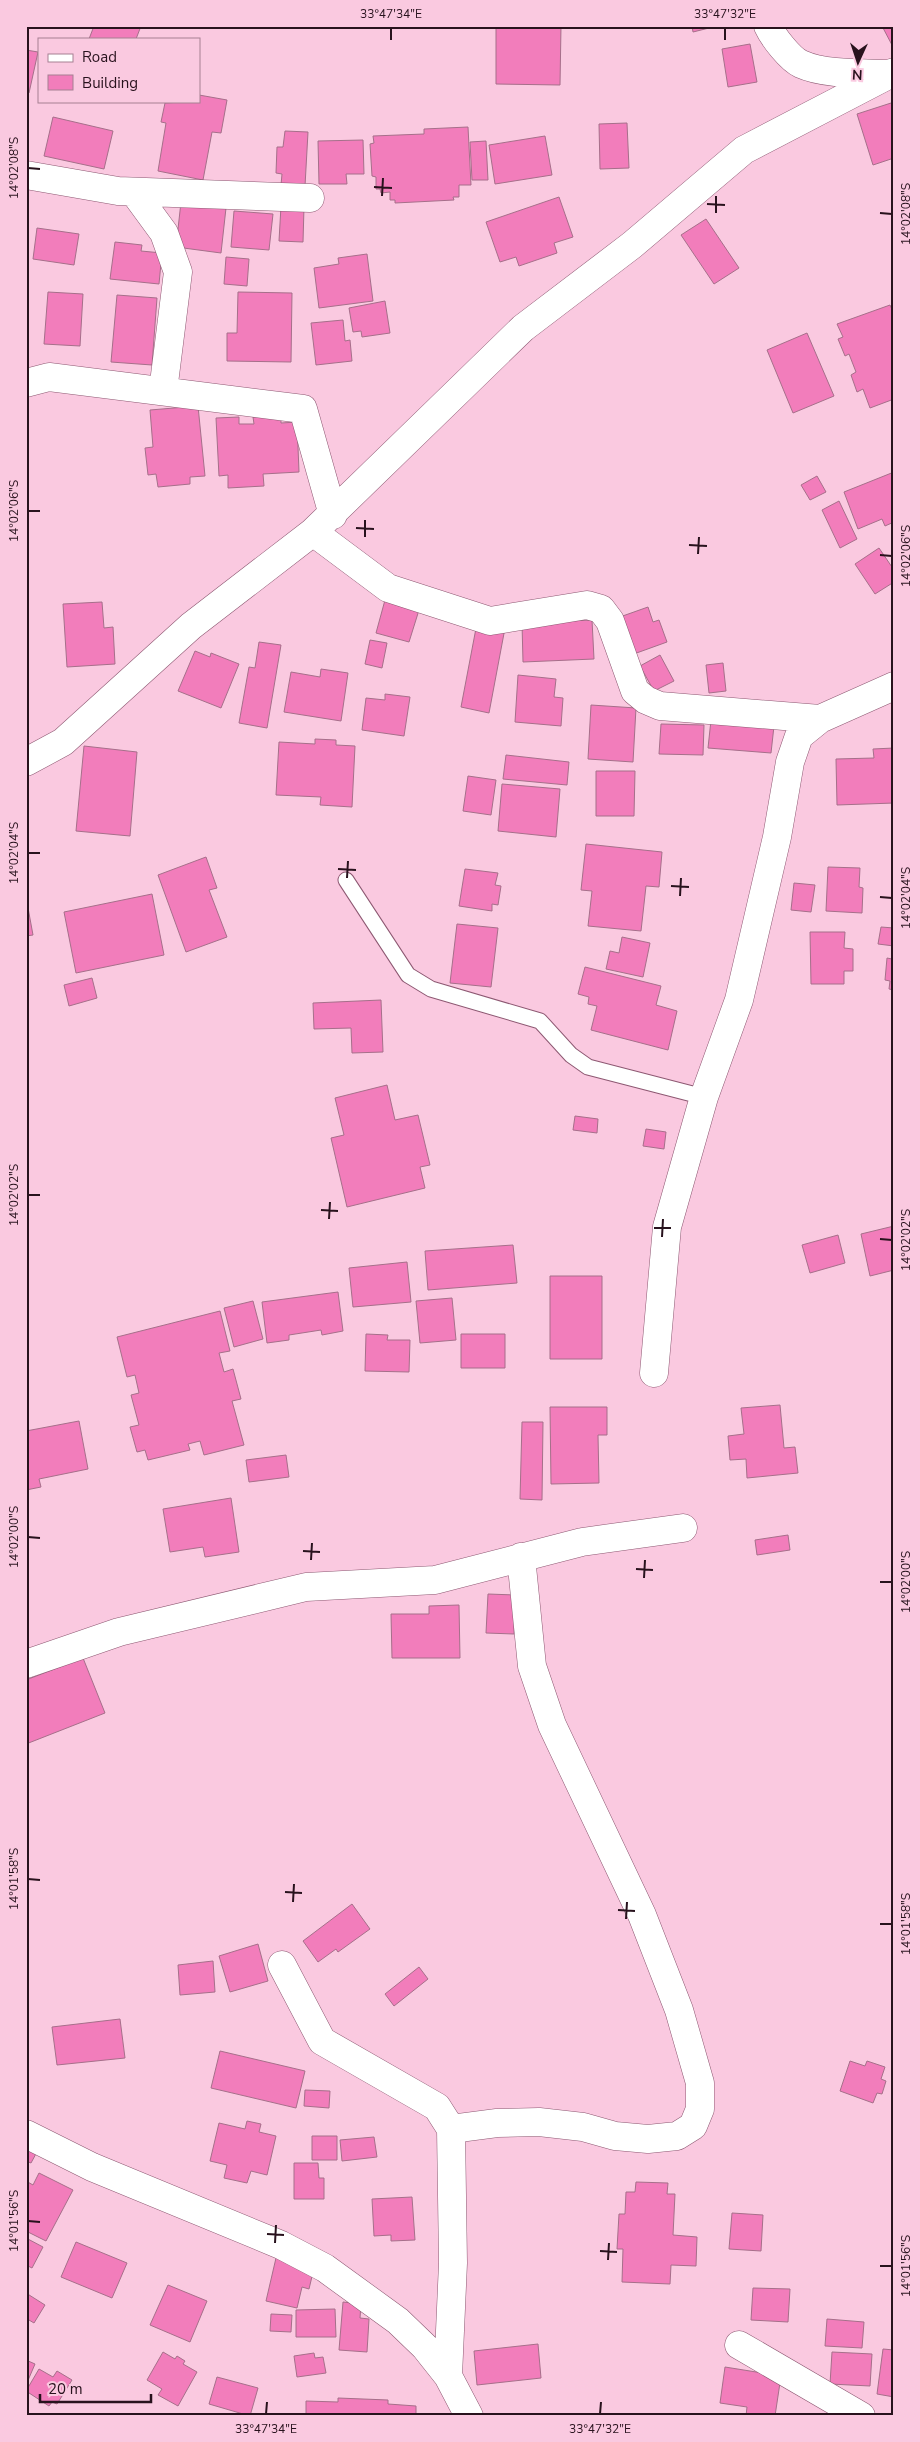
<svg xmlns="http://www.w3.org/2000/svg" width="920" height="2442" font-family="'Nunito Sans',sans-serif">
  <rect width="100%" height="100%" fill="#fac9e0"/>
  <path fill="#f27dbb" stroke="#a66f8a" d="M94,26H141L136,39H89Z
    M496,26H561L560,85L496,84Z
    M692,26H717L693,32Z
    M882,26H894V44L892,45Z
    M750,44L757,82L728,87L722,49Z
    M26,50L38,52L29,93L26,92Z
    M199,95L227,100L221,133L212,132L203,180L158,171L166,123L161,122L165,103L199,101Z
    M891,103L894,112V158L873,165L857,114Z
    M53,117L113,131L104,169L44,156Z
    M627,123L629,168L600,169L599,124Z
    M468,127L471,185H459V197H453L454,200L395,203V200H390V192L381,193L380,189H376V177L372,176L370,144L374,143L373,136L424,134V129Z
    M285,131L308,132L305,186L281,185L282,174L276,173L277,147H283Z
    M545,136L552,175L495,184L489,145Z
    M363,140L364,174H346L347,184H319L318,141Z
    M486,141L488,180H472L470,142Z
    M559,197L573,237L554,243L557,253L519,266L516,257L500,262L486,222Z
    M181,202L226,208L221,253L176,247Z
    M281,206L304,207L303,242L279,241Z
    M234,211L273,214L269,250L231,247Z
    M706,219L739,268L714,284L681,235Z
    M37,228L79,234L74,265L33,259Z
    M115,242L142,245L141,251L162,253L159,284L110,279Z
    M367,254L373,301L319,308L314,268L339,264L338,258Z
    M226,257L249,259L247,286L224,284Z
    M48,292L83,294L80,346L44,344Z
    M238,292L292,293L291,362L227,361V333H237Z
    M117,295L157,298L152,365L111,362Z
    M385,301L390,333L362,337L361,331L353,332L349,308Z
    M890,305L894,314V399L870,408L863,389L857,392L851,375L856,372L849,354L845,356L838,339L843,337L837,324Z
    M343,320L345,341L350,340L352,361L316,365L311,323Z
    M807,333L834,396L793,413L767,350Z
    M198,406L205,476L190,477V484L158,487L156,474L148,475L145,448L153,447L150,410Z
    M281,416V423L297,422L299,472L263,474L264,486L228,488V475L219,476L216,418L239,417V424H254L253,417Z
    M894,472V522L885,526L882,519L858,529L844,492Z
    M817,476L826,492L810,500L801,485Z
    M839,501L857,539L840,548L822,510Z
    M879,548L894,570V582L875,594L855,564Z
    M385,600L419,610L409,642L376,633Z
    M102,602L104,628L113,627L115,664L67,667L63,604Z
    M648,607L653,622L659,620L667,642L631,655L617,618Z
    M592,620L594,659L523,662L522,623Z
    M477,623L505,628L489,713L461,707Z
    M370,640L387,643L382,668L365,664Z
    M259,642L281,645L267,728L239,723L249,667L255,668Z
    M195,651L210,657L211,653L239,664L221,708L178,691Z
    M660,655L674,681L654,691L640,666Z
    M723,663L726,691L709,693L706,665Z
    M321,669L348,673L341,721L284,712L291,672L320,677Z
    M518,675L556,679L554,697L563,698L561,726L515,722Z
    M385,694L410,697L404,736L362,730L366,698L385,700Z
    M591,705L636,708L633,762L588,759Z
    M711,720L774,726L771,753L708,748Z
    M661,724L704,725L703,755L659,754Z
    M315,739L336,740V745L355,746L352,807L320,805L321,797L276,795L279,742L315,744Z
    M84,746L137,752L130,836L76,831Z
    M894,748V803L837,805L836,759L874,758L873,749Z
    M506,755L569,762L567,785L503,779Z
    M596,771H635L634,816H596Z
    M468,776L496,780L491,815L463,811Z
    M502,784L560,789L556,837L498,831Z
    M586,844L662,852L659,887L646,886L641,931L588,926L592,891L581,890Z
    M206,857L217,888L209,890L227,937L186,952L158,875Z
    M828,867L860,868L859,887L863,888L862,913L826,911Z
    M465,869L498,873L495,885L501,886L498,905L492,904V911L459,906Z
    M794,883L815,885L811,912L791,910Z
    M152,894L164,955L76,973L64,912Z
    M26,897L33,935L26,936Z
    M457,924L498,928L491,987L450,983Z
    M881,927L894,928V946L878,944Z
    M810,932H845L844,948L853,949V971H844V984H811Z
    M622,937L650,943L643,977L606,969L610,951L619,953Z
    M893,950H894V990L889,989L890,981L885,980L887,958L892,959Z
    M585,967L661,986L656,1005L677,1011L668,1050L591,1030L597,1006L588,1004L589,997L578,994Z
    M92,978L97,998L69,1006L64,985Z
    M381,1000L383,1052L352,1053L351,1028L314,1029L313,1003Z
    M387,1085L395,1120L418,1115L430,1165L420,1167L425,1188L347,1207L331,1138L344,1135L335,1098Z
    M575,1116L598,1119L597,1133L573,1130Z
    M646,1129L666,1132L664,1149L643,1146Z
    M894,1226V1270L870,1276L861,1234Z
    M838,1235L845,1263L810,1273L802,1245Z
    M513,1245L517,1283L428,1290L425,1251Z
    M407,1262L411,1302L353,1307L349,1268Z
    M550,1276H602V1359H550Z
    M338,1292L343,1331L322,1335L321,1330L289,1335V1340L267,1343L262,1302Z
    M452,1298L456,1340L420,1343L416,1301Z
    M253,1301L263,1339L234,1347L224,1308Z
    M220,1311L230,1351L219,1353L224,1372L233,1369L241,1399L232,1401L244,1445L204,1455L200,1441L188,1444L190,1450L148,1460L145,1450L137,1452L130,1427L139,1425L131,1395L139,1393L135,1375L127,1377L117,1337Z
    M366,1334L388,1335L387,1340H410L409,1372L365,1371Z
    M461,1334H505V1368H461Z
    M780,1405L784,1448L795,1447L798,1473L747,1478L746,1459L730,1460L728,1436L744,1434L741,1408Z
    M550,1407H607V1435H598L599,1483L551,1484Z
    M79,1421L88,1469L39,1479L41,1487L26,1490V1431Z
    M522,1422H543L542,1500L520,1499Z
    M286,1455L289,1477L249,1482L246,1460Z
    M231,1498L239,1552L205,1557L203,1547L170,1552L163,1509Z
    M788,1535L790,1550L757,1555L755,1540Z
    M488,1594L515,1595L514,1634L486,1633Z
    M459,1605L460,1658H392L391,1614H429V1606Z
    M83,1658L105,1713L26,1744V1680Z
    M352,1904L370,1929L338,1952L336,1949L318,1962L303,1941Z
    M258,1944L268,1981L230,1992L219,1956Z
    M213,1961L215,1992L180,1995L178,1965Z
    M419,1967L428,1979L394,2006L385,1994Z
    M120,2019L125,2058L57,2065L52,2027Z
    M220,2051L305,2071L296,2108L211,2088Z
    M850,2061L865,2066L867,2061L885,2067L881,2079L886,2081L882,2094L877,2093L873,2103L840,2091Z
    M305,2090L330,2091L329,2108L304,2106Z
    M247,2121L261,2124L259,2132L276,2136L267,2175L251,2171L247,2183L224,2178L227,2165L210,2161L219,2123L245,2129Z
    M312,2136H337V2160H312Z
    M374,2137L377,2157L342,2161L340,2140Z
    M26,2145L38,2150L31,2163L26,2161Z
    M294,2163H318L319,2178H324V2199H294Z
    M39,2173L73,2190L46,2241L26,2231V2181L33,2185Z
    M636,2182L668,2183L667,2194H675L673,2235L697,2237L696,2266L671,2265L670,2284L622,2282L623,2249H617L619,2214H625L626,2192H635Z
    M412,2197L415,2240L391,2241V2235L374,2236L372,2199Z
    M732,2213L763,2215L761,2251L729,2249Z
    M26,2238L43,2247L32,2268L26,2265Z
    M76,2242L127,2263L112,2298L61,2277Z
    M276,2258L314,2268L309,2289L302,2287L297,2308L266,2301Z
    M168,2285L207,2301L190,2342L150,2325Z
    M753,2288L790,2289L788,2322L751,2320Z
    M26,2293L45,2305L34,2323L29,2320L26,2325Z
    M343,2302L361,2304L360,2318L369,2319L367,2352L339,2350Z
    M335,2309L336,2337H296V2310Z
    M271,2314L292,2315L291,2332L270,2331Z
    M827,2319L864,2322L862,2348L825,2346Z
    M538,2344L541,2378L477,2385L474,2351Z
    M883,2349L894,2350V2397L877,2394Z
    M163,2352L175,2359L177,2356L185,2361L183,2364L197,2372L178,2406L158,2395L162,2389L147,2380Z
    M832,2352L872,2354L870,2386L830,2384Z
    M314,2353L315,2358L323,2357L326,2373L297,2377L294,2356Z
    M26,2360L35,2364L26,2385Z
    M725,2367L781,2376L775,2416H746L747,2407L720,2403Z
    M39,2369L53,2377L57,2371L72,2380L57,2404L52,2402L49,2406L26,2391Z
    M217,2377L258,2388L250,2416L209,2404Z
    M338,2398L388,2400V2404L416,2406V2416H306V2401L338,2402Z"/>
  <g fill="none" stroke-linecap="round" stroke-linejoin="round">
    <defs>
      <path id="lane" d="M346,880L408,975L431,989L540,1021L571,1055L588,1067L704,1097"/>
      <path id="street" d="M768,26C773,37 790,59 801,64C825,75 864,73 890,74
        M26,175L118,191L310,198
        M134,192L164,233L178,272L163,391
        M26,383L49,377L303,409L333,515
        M313,532L388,588L490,621L587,605L601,609L610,621L635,691L646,700L660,706L820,719
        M26,762L63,742L191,626L313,532L523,328L632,245L744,150L894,72
        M654,1373L667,1227L704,1097L739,1000L777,837L790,762L799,736L820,719L894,686
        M26,1664L119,1632L306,1587L435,1580L582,1542L683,1528
        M282,1965L322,2041L437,2107L451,2129L453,2263L448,2376
        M451,2129L497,2123L539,2122L583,2127L615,2136L648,2139L677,2136L693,2126L700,2109V2083L679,2010L642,1915L552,1725L532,1666L521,1557
        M26,2134L92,2167L281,2245L325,2268L398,2321L425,2347L448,2376L469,2416
        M739,2345L861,2416"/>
    </defs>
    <use href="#lane" stroke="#8d5872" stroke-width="17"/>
    <use href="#street" stroke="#8d5872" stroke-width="29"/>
    <use href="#lane" stroke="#fff" stroke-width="15"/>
    <use href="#street" stroke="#fff" stroke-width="28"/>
  </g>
  <path fill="none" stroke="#28121d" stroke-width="2" d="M391,40V28M725,40V28M28,168L40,169M374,187L392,188M382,196L383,178M707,204L725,205M716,213V196M880,213L892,214M28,511H40M356,528L374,529M365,537V520M689,545L707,546M698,554L699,537M880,555L892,556M28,853H40M338,869L356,870M347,878L348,861M671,886L689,887M680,896L681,878M880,897L892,898M28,1195H40M321,1210L338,1211M329,1219L330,1202M654,1228H671M662,1237L663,1219M880,1239L892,1240M28,1537L40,1538M303,1551L320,1552M311,1560L312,1543M636,1569L653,1570M644,1578L645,1560M880,1582H892M28,1879L40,1880M285,1892L302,1893M293,1902L294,1884M618,1910L635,1911M626,1919L627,1902M880,1924H892M28,2221L40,2222M267,2234L284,2235M275,2243L276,2225M600,2251L617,2252M608,2260L609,2243M880,2266H892M266,2414L267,2402M600,2414L601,2402"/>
  <rect width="920" height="2442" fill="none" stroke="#fac9e0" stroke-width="55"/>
  <rect x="38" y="38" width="162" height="65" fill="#fac9e0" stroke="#a68092"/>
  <rect x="48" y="54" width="25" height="8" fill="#ffffff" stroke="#a68092"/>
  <text x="82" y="62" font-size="15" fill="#28121d">Road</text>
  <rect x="48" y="75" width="25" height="15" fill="#f27dbb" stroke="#a68092"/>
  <text x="82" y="88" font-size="15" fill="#28121d">Building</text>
  <g transform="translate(858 62) rotate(183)" stroke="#fac9e0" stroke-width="4" paint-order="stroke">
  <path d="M0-4L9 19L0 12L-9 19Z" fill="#28121d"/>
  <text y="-8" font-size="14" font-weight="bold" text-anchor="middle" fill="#28121d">N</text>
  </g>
  <path d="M40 2394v8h111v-8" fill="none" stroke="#28121d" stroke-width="2.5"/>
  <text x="48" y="2394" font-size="15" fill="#28121d" stroke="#fac9e0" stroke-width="4" paint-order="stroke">20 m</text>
  <rect x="28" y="28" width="864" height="2386" fill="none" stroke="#28121d" stroke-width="2"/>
  <g font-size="12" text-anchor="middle" fill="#28121d">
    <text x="391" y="18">33°47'34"E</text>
    <text x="725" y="18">33°47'32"E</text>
    <text transform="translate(14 168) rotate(-90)" y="4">14°02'08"S</text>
    <text transform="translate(906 214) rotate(-90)" y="4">14°02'08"S</text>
    <text transform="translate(14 511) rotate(-90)" y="4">14°02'06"S</text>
    <text transform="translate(906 556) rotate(-90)" y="4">14°02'06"S</text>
    <text transform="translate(14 853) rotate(-90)" y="4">14°02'04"S</text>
    <text transform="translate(906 898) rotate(-90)" y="4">14°02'04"S</text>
    <text transform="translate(14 1195) rotate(-90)" y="4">14°02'02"S</text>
    <text transform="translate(906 1240) rotate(-90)" y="4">14°02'02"S</text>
    <text transform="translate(14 1537) rotate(-90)" y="4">14°02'00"S</text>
    <text transform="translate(906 1582) rotate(-90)" y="4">14°02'00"S</text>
    <text transform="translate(14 1879) rotate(-90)" y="4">14°01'58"S</text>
    <text transform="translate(906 1924) rotate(-90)" y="4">14°01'58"S</text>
    <text transform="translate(14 2221) rotate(-90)" y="4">14°01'56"S</text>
    <text transform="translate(906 2266) rotate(-90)" y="4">14°01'56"S</text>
    <text x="266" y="2433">33°47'34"E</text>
    <text x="600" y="2433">33°47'32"E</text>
  </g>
</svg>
